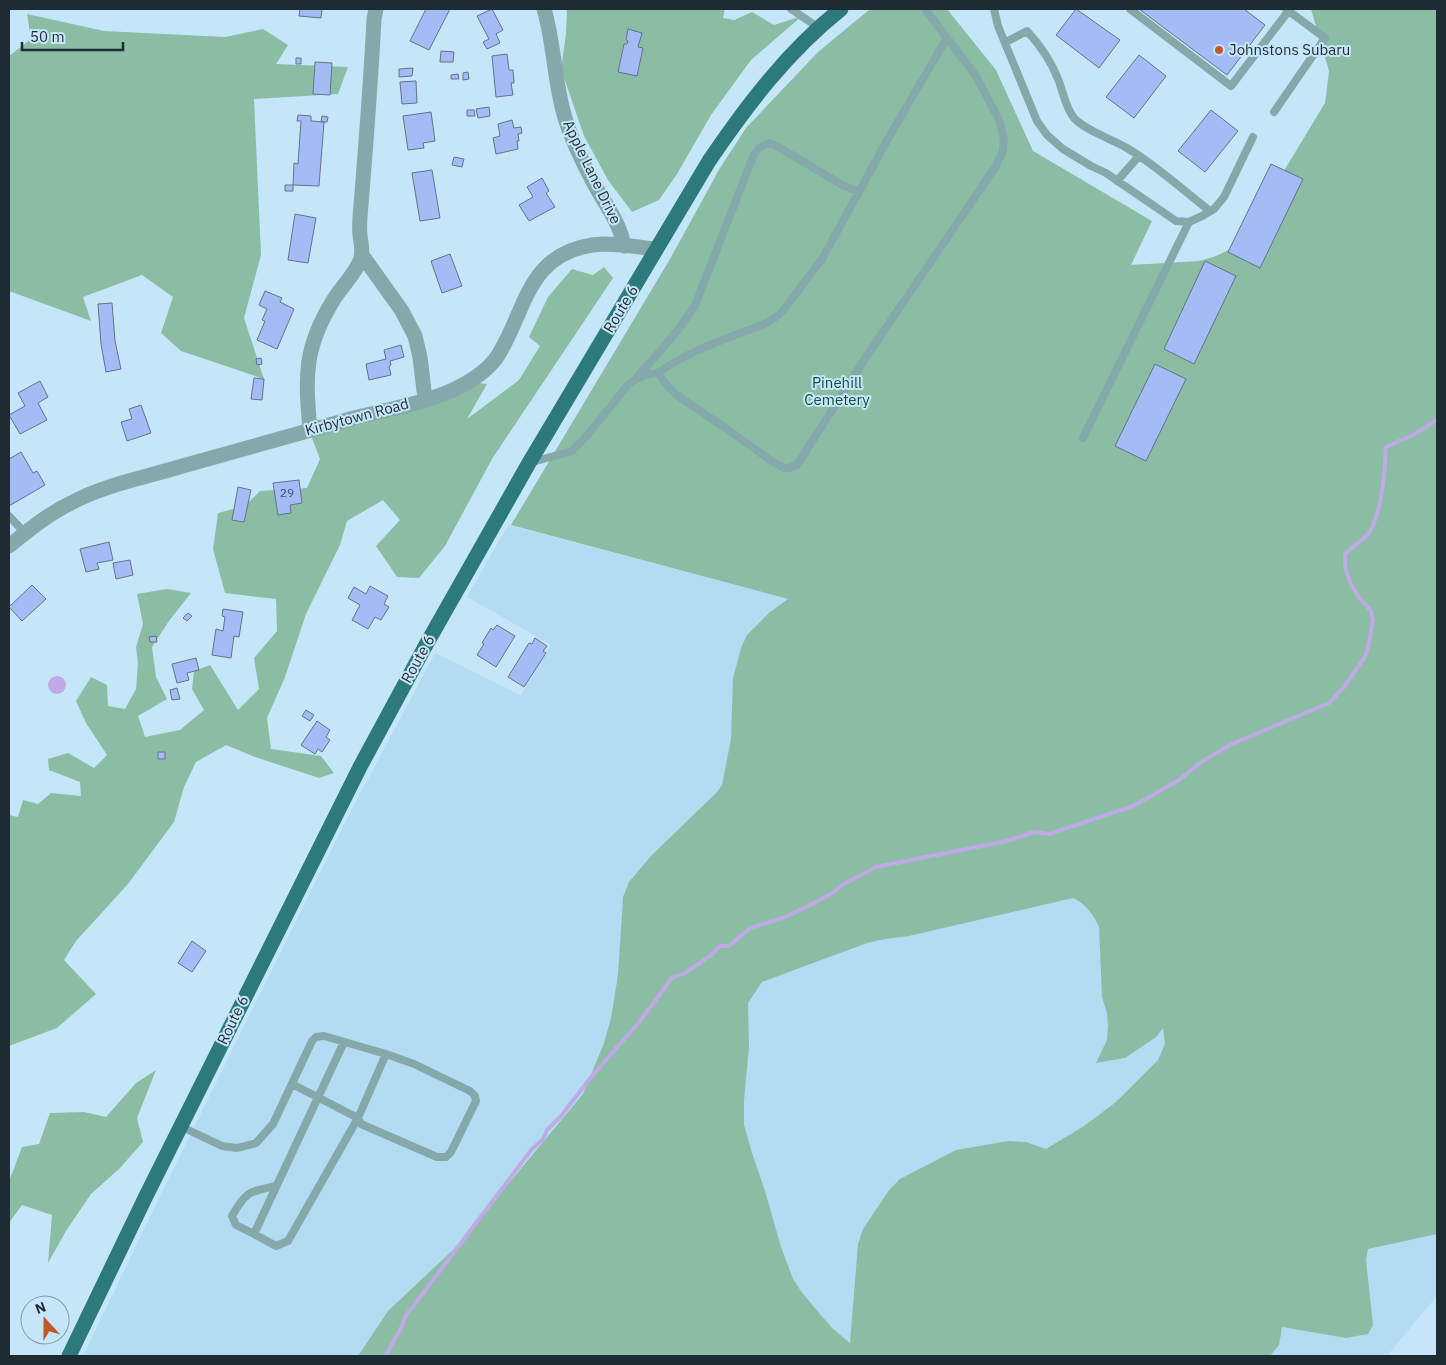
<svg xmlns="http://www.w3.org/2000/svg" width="1446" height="1365" font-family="'IBM Plex Sans',sans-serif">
  <rect width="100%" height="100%" fill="#c5e6f8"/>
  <path fill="#b3dcf2" d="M1437,248V1296L1387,1356H83L158,1200L342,828L435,653L521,695L551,645L467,597L508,525L785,598L941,670Z"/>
  <path fill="#8bbda5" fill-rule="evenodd" d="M567,9H725L723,18L734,20L752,12L774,25L802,16L751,60L711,115L677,174L659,200L632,212L608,180L584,136L561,69L566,34Z
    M870,9H947L996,70L1033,151L1152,221L1131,265L1199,261L1216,256L1239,245L1325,103L1329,71L1311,9H1437V1234L1368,1249L1366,1260L1373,1325L1368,1334L1346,1338L1282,1327L1279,1345L1270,1356H358L388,1311L456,1247L583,1094L604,1043L611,1018L618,975L623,897L629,882L651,856L717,792L722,785L731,739L733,678L741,648L747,635L770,612L788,599L511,525L670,259L720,168L746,128L818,52ZM1073,898C1086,904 1093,914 1099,927L1102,997L1107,1013L1108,1026L1107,1040L1096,1063L1125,1058L1156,1037L1163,1028L1165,1044L1158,1060L1116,1102L1084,1126L1046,1149L1026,1142L1008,1141L956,1150L900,1179L889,1190L863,1229L858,1244L850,1343L832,1328L803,1294L793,1279L781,1247L765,1191L752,1153L744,1125V1100L749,1047L748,1003L762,982L867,943L885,939L909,936Z
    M27,14L104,31L225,37L263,29L288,45L276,64L348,67L338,94L254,99L261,255L244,318L264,379L181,351L161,333L173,297L142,275L83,297L91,321L9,291V56L31,39Z
    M604,267L613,278L492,459L445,546L419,578L397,577L376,546L400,520L383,500L347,521L340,545L306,614L285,677L267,718L271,749L321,756L334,773L319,778L255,757L226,745L196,762L184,787L174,822L128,884L76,941L64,960L96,994L57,1028L9,1046V815L18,817L23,800L38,804L51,793L81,796L80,782L49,770L48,759L68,753L94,768L107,755L86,723L76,701L91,677L107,685L108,706L125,709L136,689L138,663L136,647L143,624L137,594L167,589L191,593L169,621L152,647L156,677L167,699L138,716L145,737L180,730L204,710L192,689L194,671L210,665L238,710L259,689L254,658L277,631L276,599L225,593L213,549L218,513L245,506L260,491L307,488L320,459L310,433L459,381L487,384L467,419L519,380L540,346L529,337L548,297L572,269L593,275Z
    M156,1070L137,1118L143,1142L120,1168L91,1194L66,1231L48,1263L52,1215L22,1205L9,1223V1181L22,1147L39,1144L50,1113L84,1112L106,1117L136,1083Z"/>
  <path fill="#bfaae6" d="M48 685a9 9 0 1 1 18 0a9 9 0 1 1-18 0Z"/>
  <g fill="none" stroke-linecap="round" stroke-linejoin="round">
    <path stroke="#bfaae6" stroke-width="4" d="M386,1356C391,1342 402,1332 405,1317L532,1149L543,1139L547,1130L561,1116L592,1076L640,1021L672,978L685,973L710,956L720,946H729L750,928L783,918L814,903L829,895L844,884L876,867L1007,841L1034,832L1049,834L1133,806L1179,780L1203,761L1232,744L1329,703L1343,688L1365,657L1368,649L1373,619L1371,611L1359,597L1350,583L1345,566V554C1351,548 1365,538 1369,533C1382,511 1385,472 1386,447L1413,435L1437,420"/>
  </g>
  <path fill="#a3bcf6" stroke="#66718b" d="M300,9H322L321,18L299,16Z
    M426,9H450L429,50L410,41Z
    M492,9L503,30L496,34L500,43L487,49L483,42L489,39L477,16Z
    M1076,9L1120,40L1099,68L1056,35Z
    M1139,9H1244L1265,25L1227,75Z
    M628,29L642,33L638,47L643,48L637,76L618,72L624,44H627L628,41L626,40Z
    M441,51L454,52L453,62H440Z
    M507,54L509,70H513L514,83H511L513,95L496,97L492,56Z
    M1139,55L1166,76L1134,118L1106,97Z
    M296,58H301V64H296Z
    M315,62L332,63L330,95L313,94Z
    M413,68L412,76L399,77V69Z
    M468,72L469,79L463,80V73Z
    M458,74L459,79H451V75Z
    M416,81L417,103L402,104L400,82Z
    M489,107L490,116L478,118L476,109Z
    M467,110H474L475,116H467Z
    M1211,110L1238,131L1205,172L1178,151Z
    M431,112L435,141L423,143L424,148L408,150L403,116Z
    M298,115L311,116V121L324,122L319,186L293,185L294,163L298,164L301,121H297Z
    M322,116L328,117L327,122H321Z
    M512,120L514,128L521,127L522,133L518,134L519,141H517L518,149L496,154L493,138L500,136L498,124Z
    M454,157L464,159L462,167L452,165Z
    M1271,164L1303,179L1260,268L1228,252Z
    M432,170L440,218L420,221L412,173Z
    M542,178L549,191L546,193L555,207L529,221L519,205L533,197L527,187Z
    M285,185H293V191H285Z
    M295,214L316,218L308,263L288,260Z
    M450,254L462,286L442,293L431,261Z
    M1205,261L1236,276L1194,364L1164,349Z
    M265,291L282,298L280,302L294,309L277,349L257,340L265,321L262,320L267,309L259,305Z
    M112,303L115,341L121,369L106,372L101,344L98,304Z
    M401,345L404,357L390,361L391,365L389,366L391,375L369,380L366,364L386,359L384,350Z
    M261,358L262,364L257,365L256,359Z
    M1155,364L1186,379L1146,461L1115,446Z
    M254,378L264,379L262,400L251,399Z
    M40,381L48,397L38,403L47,420L20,434L9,415L25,406L18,393Z
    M141,405L151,433L127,441L121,422L132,419L129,409Z
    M21,452L33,473L37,471L45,485L9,506V459Z
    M299,480L302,503L290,505L291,513L278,515L273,483Z
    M238,487L251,490L244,522L232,520Z
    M109,542L113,560L97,563L99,569L86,572L80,549Z
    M130,560L133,575L116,579L113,563Z
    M32,585L46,599L22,621L9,607Z
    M370,586L388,596L384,604L389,607L381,620L375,617L368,629L352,620L360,605L348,598L354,587L366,594Z
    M223,609L243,612L239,637L234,636L231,658L212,655L216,629L223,631L225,617L222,616Z
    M188,613L192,616L187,621L183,618Z
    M497,625L515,636L496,667L477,655L484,644L482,643L491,628L493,630Z
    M156,636L157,642H150L149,637Z
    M535,638L547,646L543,651L546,653L524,687L508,677L529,643L532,644Z
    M196,658L199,670L187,673L189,680L177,683L172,664Z
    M177,688L180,699L172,700L170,690Z
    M306,710L314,715L310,721L302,716Z
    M317,721L330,730L326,737L330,740L322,752L318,749L315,754L301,745Z
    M158,752H165V759H158Z
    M192,941L206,951L192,972L178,963Z"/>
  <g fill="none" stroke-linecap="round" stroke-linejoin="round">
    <path stroke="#85a9aa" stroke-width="8" d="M791,9L819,28
      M994,9L998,26L1037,121L1047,135L1063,149L1091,166L1106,173L1176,221L1189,222L1202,216L1214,209L1224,197L1253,137
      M1130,9L1231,86L1290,9
      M1006,42L1027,31C1040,45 1051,61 1058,79C1063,91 1065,107 1074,118C1086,131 1112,139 1127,148C1157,166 1183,190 1210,211
      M1274,112L1325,38L1286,9
      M1117,181L1139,156
      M658,373C680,357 704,347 730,337C748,329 768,326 782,312L822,259L894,128L947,38
      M637,377C658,353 680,331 696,303L752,159C756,150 760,146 769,143L775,145L846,187L859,191
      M1083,438L1189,222
      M529,463L572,451L584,439L628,385C637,378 646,373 658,373L669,388L681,398L727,429L770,460L784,468H789L797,465L864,360L996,166L1003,151L1004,140L1000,122L976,76L925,9
      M9,516L25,533
      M180,1126L222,1146L237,1148L256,1143L273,1124L312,1041L316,1037L324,1036L386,1054L414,1064L470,1091L475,1096L476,1101L451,1152L446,1157H437L361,1124L358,1118L386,1054
      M276,1186C249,1192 246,1191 232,1216L236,1225L254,1234L344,1042
      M254,1234L276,1246L288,1241L358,1118L292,1084"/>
    <path stroke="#85a9aa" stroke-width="15" d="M544,9C555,46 554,85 566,121C573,143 587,171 598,191C608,208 621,226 624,246
      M362,255L402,311L415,336L420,357L425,399
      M310,430C305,375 304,347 334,299C342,286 357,272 361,258C363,249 361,244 360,235C359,226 360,215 361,205C366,143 371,81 374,19L376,9
      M9,546C29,530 48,514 71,503C104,485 143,478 179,467C237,451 295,434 354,418C385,410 426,403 455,389C472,381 486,372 497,357C526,312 526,255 592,245C613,242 636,247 656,249"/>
    <path stroke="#2d7a7c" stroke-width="15" d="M69,1356L146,1196L361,765L427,643L529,463L709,161C747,105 788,51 841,9"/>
  </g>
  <circle fill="#bf592a" stroke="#c5e6f8" stroke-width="2" cx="1219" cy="50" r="5"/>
  <g text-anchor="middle" stroke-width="4" stroke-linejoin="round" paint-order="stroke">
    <g font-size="12" fill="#404f63">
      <text x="287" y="497">29</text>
    </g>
    <g font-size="15" fill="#1f2b32" stroke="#c5e6f8" text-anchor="start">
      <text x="1229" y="55">Johnstons Subaru</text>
    </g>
    <g font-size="15" fill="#1f2b32" stroke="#c5e6f8">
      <text transform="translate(592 172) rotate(64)" y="5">Apple Lane Drive</text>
      <text transform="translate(621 309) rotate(-59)" y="5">Route 6</text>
      <text transform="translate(357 417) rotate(-15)" y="5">Kirbytown Road</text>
      <text transform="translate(418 659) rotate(-61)" y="5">Route 6</text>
      <text transform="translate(233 1020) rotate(-64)" y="5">Route 6</text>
    </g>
    <g font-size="15" fill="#154f39" stroke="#c5e6f8">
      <text x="837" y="388">Pinehill<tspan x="837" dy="17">Cemetery</tspan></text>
    </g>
  </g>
  <rect width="1446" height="1365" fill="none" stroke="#1f2b32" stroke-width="20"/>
  <g transform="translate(45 1320) rotate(339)"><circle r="24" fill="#c5e6f8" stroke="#839ba9"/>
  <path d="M0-4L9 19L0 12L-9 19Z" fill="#bf592a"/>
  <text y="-8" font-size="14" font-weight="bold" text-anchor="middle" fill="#1f2b32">N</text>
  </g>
  <path d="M22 42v8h101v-8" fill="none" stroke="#1f2b32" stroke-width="2.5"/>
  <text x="30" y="42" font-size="15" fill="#1f2b32" stroke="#c5e6f8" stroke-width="4" paint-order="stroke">50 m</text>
</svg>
